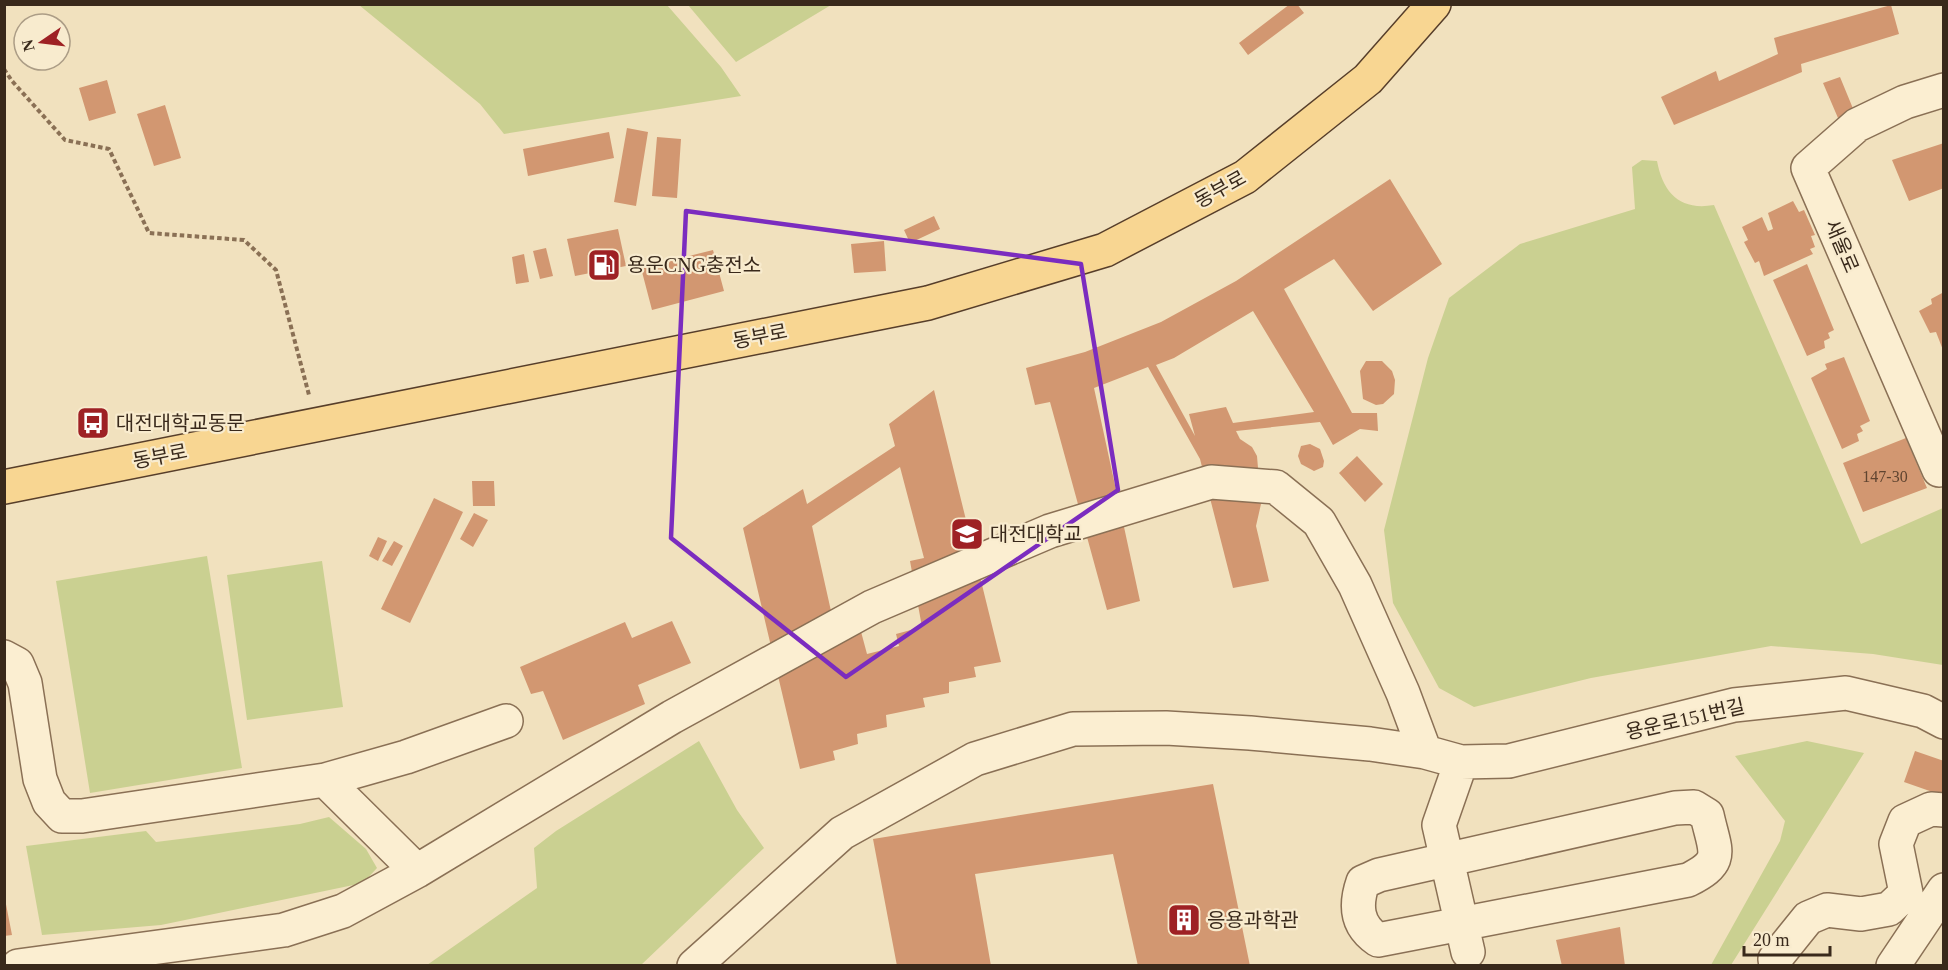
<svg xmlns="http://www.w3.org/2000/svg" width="1948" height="970" font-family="'Times New Roman','Noto Sans KR',serif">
  <rect width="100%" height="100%" fill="#f1e1be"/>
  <path fill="#cad091" d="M359,5H667L721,67L741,96L504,134L480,104Z
    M688,5H831L736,62Z
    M1642,160L1657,161C1663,193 1680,211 1714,205L1861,544L1943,508V665L1873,654L1771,646L1591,678L1474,707L1439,688L1393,603L1384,530L1428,358L1449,298L1520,244L1635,209L1632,167Z
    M207,556L242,768L90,793L56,581Z
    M322,561L343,707L247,720L227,575Z
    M699,741L737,810L764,848L641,965H427L537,888L534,848L556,831Z
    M1807,741L1864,753L1731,965H1711L1780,841L1785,821L1735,756Z
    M329,817L366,849L377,868L363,883L161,925L42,935L26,846L146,831L156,842L300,824Z"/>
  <path fill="#d29771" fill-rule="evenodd" d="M1290,4H1297L1304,13L1248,55L1239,43Z
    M1891,5L1899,34L1801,64L1802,72L1674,125L1661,97L1716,71L1719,81L1778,54L1774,38Z
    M1840,77L1854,111L1838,118L1823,83Z
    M107,80L116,113L89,121L79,88Z
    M165,105L181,158L154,166L137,114Z
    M627,128L648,132L636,206L614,202Z
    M609,132L614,158L528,176L523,149Z
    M657,137L681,139L677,198L652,196Z
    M1944,143V188L1909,201L1892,160Z
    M1390,179L1442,264L1373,311L1334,259L1284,289L1352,413H1377L1378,431L1360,429L1333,445L1320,422L1236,431L1240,439L1252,447L1257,456L1261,504L1256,526L1269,581L1233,588L1200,459L1148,367L1094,388L1140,601L1107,610L1050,402L1035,405L1026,368L1085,352L1161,322L1236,281ZM1253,311L1314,412L1233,423L1226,407L1189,414L1195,436L1156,365L1174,358Z
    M1793,201L1799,212L1804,210L1815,235L1811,236L1815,247L1810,249L1813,254L1764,276L1759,261L1755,263L1744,242L1748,240L1742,227L1762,217L1768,231L1773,229L1768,213Z
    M934,216L940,229L910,243L904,230Z
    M618,229L626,266L575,276L567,239Z
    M884,241L886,271L854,273L851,244Z
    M546,248L553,276L540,279L533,251Z
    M713,250L724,291L652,310L641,268Z
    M524,254L529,282L516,284L512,257Z
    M1807,264L1834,330L1828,333L1830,338L1824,341L1825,348L1807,356L1773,280Z
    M1944,292V350H1943L1936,332L1930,333L1919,311L1932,304L1931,299Z
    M1844,357L1870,421L1860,426L1863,431L1857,434L1859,441L1842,449L1811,378L1827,369L1825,364Z
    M1366,361H1382L1392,371L1395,380L1394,394L1383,404L1376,405L1363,399L1360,371Z
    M934,390L1001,662L974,667L976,677L949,682V693L923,698L925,707L886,715L887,727L857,734L858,744L833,751L835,760L800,769L743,528L803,489L807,504L895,446L889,424ZM900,467L924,558L910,561L922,627L896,634L899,646L867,654L856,613L833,620L812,526Z
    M1906,438L1927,488L1863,512L1843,463Z
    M1310,444L1320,449L1324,461L1323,467L1314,471L1301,464L1298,456L1301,446Z
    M1357,456L1383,484L1365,502L1339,473Z
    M472,481H494L495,506H473Z
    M434,498L463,512L410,623L381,609Z
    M474,513L488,520L473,547L460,539Z
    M378,537L387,541L378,561L369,556Z
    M394,541L403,546L392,566L382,561Z
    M672,621L691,663L638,685L645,704L563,740L543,691L531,694L520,667L625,622L632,638Z
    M1915,751L1944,761V796L1904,782Z
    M1213,784L1250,966H1138L1113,854L975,874L991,966H897L873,839Z
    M4,894L12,935L4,936Z
    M1620,927L1625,966H1562L1556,940Z"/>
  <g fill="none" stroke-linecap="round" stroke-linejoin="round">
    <defs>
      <path id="minor" d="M1939,470L1808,168L1857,125L1905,102L1944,90
        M4,657L17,664L25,683L40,779L49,802L62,816H82L325,780L417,871
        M1461,762L1439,825L1468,952
        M325,780L406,757L506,721
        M1694,807L1707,815C1715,852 1726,861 1688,880L1378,940C1356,925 1355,905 1363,882L1379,875L1675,808Z
        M18,966L284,930L343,911L417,871L672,717L872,607L1050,531L1211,482L1276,487L1319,522L1355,585L1403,693L1425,752
        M694,966L842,833L975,759L1073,729L1166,728L1250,733L1370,744L1425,752L1461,762L1509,761L1734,705L1846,693L1923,711L1944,722
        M1776,966L1775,959L1808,918L1827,910L1861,914L1889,909L1906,893L1896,844L1905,821L1931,809L1944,810
        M1893,966L1944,890"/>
      <path id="major" d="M4,487L928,303L1105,250L1245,177L1368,79L1434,4"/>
    </defs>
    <use href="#minor" stroke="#8a7055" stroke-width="36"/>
    <use href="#major" stroke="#573e2a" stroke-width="36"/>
    <path stroke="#8a7055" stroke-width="4" stroke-dasharray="4.5 3" stroke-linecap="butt" d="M4,69L12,81L65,140L109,149L149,233L244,240L276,270L309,395"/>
    <use href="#minor" stroke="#fbeed1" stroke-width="33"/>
    <use href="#major" stroke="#f8d692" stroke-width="33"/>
  </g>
  <path fill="none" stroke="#7b2cbf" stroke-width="4.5" stroke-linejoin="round" d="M686,211L1081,264L1118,490L846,677L671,538Z"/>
  <defs>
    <symbol id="fuel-square" viewBox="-11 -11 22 22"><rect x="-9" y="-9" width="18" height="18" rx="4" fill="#9e2124" stroke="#f8ebce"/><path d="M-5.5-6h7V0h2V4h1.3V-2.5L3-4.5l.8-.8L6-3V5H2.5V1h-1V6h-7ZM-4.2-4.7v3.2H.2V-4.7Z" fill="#fff"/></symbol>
    <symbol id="bus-square" viewBox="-11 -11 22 22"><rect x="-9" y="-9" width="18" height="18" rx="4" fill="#9e2124" stroke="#f8ebce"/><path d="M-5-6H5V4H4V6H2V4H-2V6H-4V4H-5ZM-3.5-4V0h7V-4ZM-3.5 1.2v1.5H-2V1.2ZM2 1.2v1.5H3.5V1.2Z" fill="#fff"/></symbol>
    <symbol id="university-square" viewBox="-11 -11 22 22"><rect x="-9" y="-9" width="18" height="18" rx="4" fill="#9e2124" stroke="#f8ebce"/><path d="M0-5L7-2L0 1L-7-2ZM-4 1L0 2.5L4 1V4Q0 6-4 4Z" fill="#fff"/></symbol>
    <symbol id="building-square" viewBox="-11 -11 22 22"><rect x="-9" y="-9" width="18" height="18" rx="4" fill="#9e2124" stroke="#f8ebce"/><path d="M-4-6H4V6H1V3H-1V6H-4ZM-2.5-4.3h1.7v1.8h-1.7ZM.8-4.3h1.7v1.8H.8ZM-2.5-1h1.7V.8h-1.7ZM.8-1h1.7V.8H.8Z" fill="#fff"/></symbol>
  </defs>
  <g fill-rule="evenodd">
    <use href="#fuel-square" x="585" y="246" width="38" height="38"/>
    <use href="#bus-square" x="74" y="404" width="38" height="38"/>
    <use href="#university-square" x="948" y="515" width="38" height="38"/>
    <use href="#building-square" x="1165" y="901" width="38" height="38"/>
  </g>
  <g text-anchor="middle" stroke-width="4.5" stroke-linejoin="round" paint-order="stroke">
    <g font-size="16" fill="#5f4430">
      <text x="1885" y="482">147-30</text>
    </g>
    <g font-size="20" fill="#39291b" stroke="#f8ebce">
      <text transform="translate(1220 189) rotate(-29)" y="7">동부로</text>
      <text transform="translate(1842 246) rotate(67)" y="7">새울로</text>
      <text transform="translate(760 336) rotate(-11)" y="7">동부로</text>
      <text transform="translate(160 456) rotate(-11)" y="7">동부로</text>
      <text transform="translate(1685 719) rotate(-13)" y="7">용운로151번길</text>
    </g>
    <g font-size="20" fill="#39291b" stroke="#f8ebce" text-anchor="start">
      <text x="627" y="272">용운CNG충전소</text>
      <text x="116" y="430">대전대학교동문</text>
      <text x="990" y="541">대전대학교</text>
      <text x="1207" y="927">응용과학관</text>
    </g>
  </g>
  <rect width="1948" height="970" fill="none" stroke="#39291b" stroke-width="12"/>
  <g transform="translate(42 42) rotate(256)"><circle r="28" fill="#f8ebce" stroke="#ac9d86" stroke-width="1.5"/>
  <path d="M0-4.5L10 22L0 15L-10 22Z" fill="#9e2124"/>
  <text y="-9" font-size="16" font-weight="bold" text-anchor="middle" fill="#39291b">N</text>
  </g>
  <path d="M1744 946v9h86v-9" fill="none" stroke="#39291b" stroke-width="3"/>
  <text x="1753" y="946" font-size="18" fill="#39291b" stroke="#f8ebce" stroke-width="4.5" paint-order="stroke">20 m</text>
</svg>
